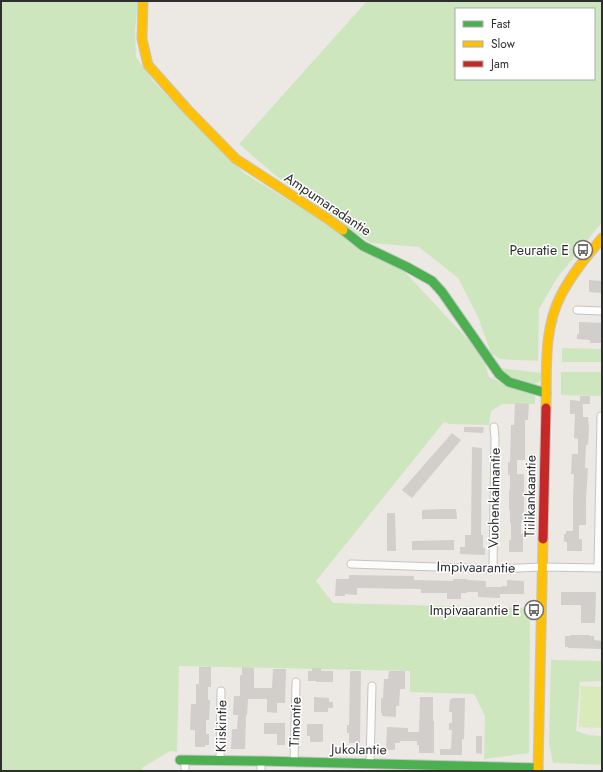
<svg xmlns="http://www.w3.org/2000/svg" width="603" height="772" font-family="Jost,sans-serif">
  <rect width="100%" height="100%" fill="#ece8e4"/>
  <path fill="#cee6be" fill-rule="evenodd" d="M1,1H138L135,30L136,57L153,81L244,173L404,271L472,344L484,360L489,377L535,396V404H502L491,411L489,425L450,424L444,422L316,581L333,603L530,608L529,753L484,759L485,716L474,694L410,692V671L179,666L177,752L170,751L142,768V771H1Z
    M367,1H602V222L557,278L539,309L538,361L500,359L491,353L478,317L458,278L419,247L371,243L275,175L239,144ZM456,9H594V79H456Z
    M562,348L602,349V362H562Z
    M500,368L542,373L541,380L538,383L531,384L509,379Z
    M561,372H602V396L561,395Z
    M551,659L555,660L602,661V681L580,682L576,731L588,735L602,736V765L553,763L549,743Z"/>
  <path fill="#d9eabb" d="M581,686L602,687V728L579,727Z"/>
  <path fill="#d1cecb" d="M589,280L602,281V293L589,292Z
    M579,322L602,323V343H590V340L577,339V334H579Z
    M580,396H590V404H583V417H588L589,429L588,445H586L585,468H588L586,499V525H579V539H582V551H567V542H564V534H566V531H573V498L574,474H571L572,454H578V439L574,438L575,414H570V400L580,401Z
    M515,403L529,404L528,420H525V460H517V474H524V523H521V534H523V552H509V540H511V523H510V510H509V490H510V475H508V462H510L511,425H514Z
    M464,427H484L483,433L464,432Z
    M452,433L461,440L412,498L402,490Z
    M472,447L482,448L481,535H483V548H485V555L460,554V547H465V535H471Z
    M444,509H456L457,519H422V510Z
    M387,513H395L396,551H387Z
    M454,540V550H412V541Z
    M349,575L414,576V580L453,581V579H467V580L486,581V587H502V586H507V580L524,581V594H500V598L478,597V592H467V593H461V599H447V593H421V589L357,588V595L345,594V596H335L336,579H349Z
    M561,592H596L595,623H581V605H561Z
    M570,635H590V636H594V640L602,641V649L568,648V647H565V636H570Z
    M199,667H211V687H208V700H210L209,720H206V734H209V745H205V747H195V730H190L191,704H196V684H199Z
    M242,667L254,668V688H272L273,669H286L285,703H277V713L267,712V699H248L247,715H246L245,749H231L232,729H237L238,715H233L234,696H240V675H242Z
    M312,668H321V671H333V682H316V681H308V671H312Z
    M350,671H361L360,743H349V733H347V725H349Z
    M389,671H405V689H400L399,706H396V717L382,716V713H381V698H383L384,679H388Z
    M314,697L329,698V702H333V708H328V712H314Z
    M420,697H433V721H434V753H419V745H417V741H400V743H395V750H386L387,727L408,728V732H419Z
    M452,698H465L464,739H462V755H440V749H451L452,730H449V723H452V712H449L450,699H452Z
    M264,723H285V745H277V734H264Z
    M307,724H323V742H310V736H307Z
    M476,736H482V754L476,753Z"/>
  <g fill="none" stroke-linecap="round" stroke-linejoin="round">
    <defs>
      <path id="street" d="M577,310L602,311
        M351,564L493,569L542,567L602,568
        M598,568L601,416
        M493,569L495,438L494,427
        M220,760L221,691
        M261,761V771
        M294,762L296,682
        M370,763L372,686
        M185,771V760"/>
      <path id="fast" d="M343,230L363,246L407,267L432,281L442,292L499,374L509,382L546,393
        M180,760L261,761L538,768"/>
      <path id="slow" d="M143,1L142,39L148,65L188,110L236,159L328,219L343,230
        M546,408C547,370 543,330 561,295C572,274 587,256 602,238
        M538,771L543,539"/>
      <path id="jam" d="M543,539L546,408"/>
    </defs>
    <use href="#street" stroke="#c5c4c5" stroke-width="9"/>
    <use href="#fast" stroke="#c5c4c5" stroke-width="11"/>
    <use href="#slow" stroke="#c5c4c5" stroke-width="11"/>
    <use href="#jam" stroke="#c5c4c5" stroke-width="11"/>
    <use href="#street" stroke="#fcfcfb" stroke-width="7"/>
    <use href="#fast" stroke="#4caf50" stroke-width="9"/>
    <use href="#slow" stroke="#ffc107" stroke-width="9"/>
    <use href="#jam" stroke="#c62828" stroke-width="9"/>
  </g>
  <defs>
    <symbol id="bus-ring" viewBox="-11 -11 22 22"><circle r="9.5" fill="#fff" stroke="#706f6e" stroke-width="1.5"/><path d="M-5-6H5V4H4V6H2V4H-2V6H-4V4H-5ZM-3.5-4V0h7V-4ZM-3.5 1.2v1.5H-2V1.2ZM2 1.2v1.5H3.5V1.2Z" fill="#706f6e"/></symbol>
  </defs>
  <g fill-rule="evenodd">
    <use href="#bus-ring" x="572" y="239" width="22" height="22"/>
    <use href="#bus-ring" x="523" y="599" width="22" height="22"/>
  </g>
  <g text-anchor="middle" stroke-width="3" stroke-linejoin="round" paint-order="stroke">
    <g font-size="14" fill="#2e2e2e" stroke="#fff">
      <text transform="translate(328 204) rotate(34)" y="5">Ampumaradantie</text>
      <text transform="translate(530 496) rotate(-89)" y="5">Tiilikankaantie</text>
      <text transform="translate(494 498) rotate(-89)" y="5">Vuohenkalmantie</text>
      <text transform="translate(476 567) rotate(1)" y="5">Impivaarantie</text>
      <text transform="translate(295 722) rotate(-88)" y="5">Timontie</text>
      <text transform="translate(221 726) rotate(-89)" y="5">Kiiskintie</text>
      <text transform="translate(359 749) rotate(1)" y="5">Jukolantie</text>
    </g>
    <g font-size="14" fill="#2e2e2e" stroke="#fff" text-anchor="end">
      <text x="569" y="255">Peuratie E</text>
      <text x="520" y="615">Impivaarantie E</text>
    </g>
  </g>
  <rect width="603" height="772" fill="none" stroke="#2e2e2e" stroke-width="4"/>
  <rect x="455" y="8" width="140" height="72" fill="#ffffff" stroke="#ababab"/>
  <rect x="463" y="21" width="20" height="6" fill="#4caf50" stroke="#ababab"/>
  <text x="491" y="28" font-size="12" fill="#2e2e2e">Fast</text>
  <rect x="463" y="41" width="20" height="6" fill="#ffc107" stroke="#ababab"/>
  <text x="491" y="48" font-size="12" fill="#2e2e2e">Slow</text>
  <rect x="463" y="61" width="20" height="6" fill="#c62828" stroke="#ababab"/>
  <text x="491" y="68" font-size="12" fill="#2e2e2e">Jam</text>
</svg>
